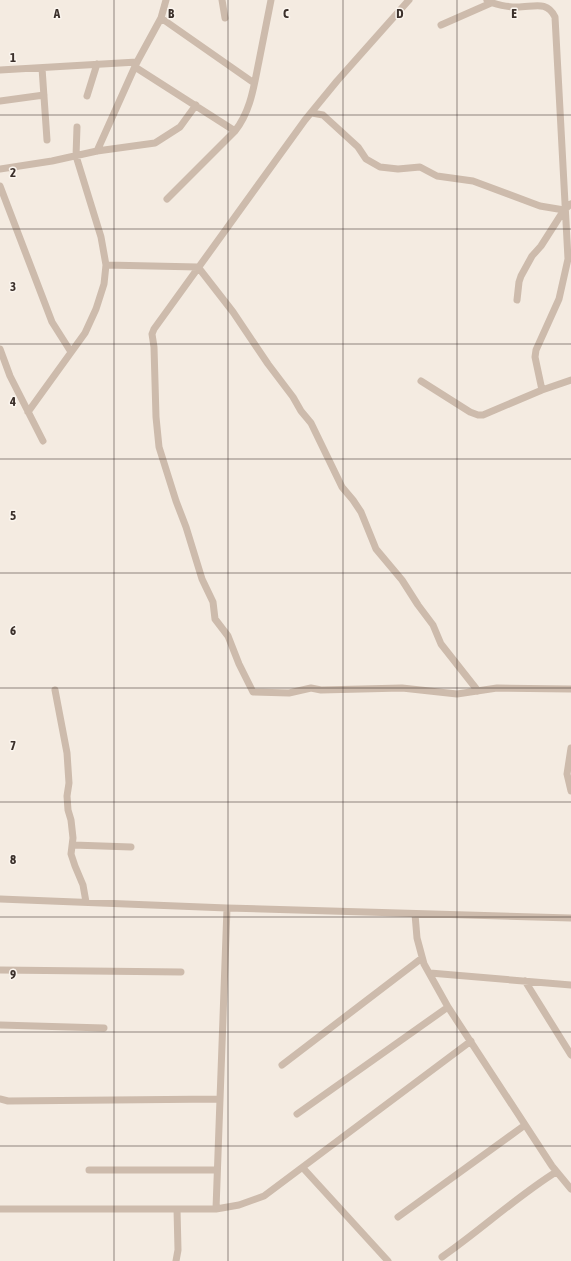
<svg xmlns="http://www.w3.org/2000/svg" width="571" height="1261" font-family="'Asap Condensed',sans-serif">
  <rect width="100%" height="100%" fill="#f4ebe1"/>
  <g fill="none" stroke-linecap="round" stroke-linejoin="round">
    <path stroke="#cdbbac" stroke-width="7" d="M222,0L225,18
      M409,0L337,81L305,120L154,329L152,334L154,347L156,417L159,447L176,501L186,527L202,579L213,602L215,619L228,636L239,664L253,692L289,693L311,688L321,690L402,688L457,694L497,688L571,689
      M487,0C494,5 509,7 517,7C534,7 547,0 555,17L568,259L559,299L536,350L535,357L542,390
      M161,18L254,83
      M441,25L491,3
      M135,67L235,131
      M42,68L47,140
      M0,70L137,62
      M87,96L97,64
      M0,101L44,95
      M312,113L323,115L358,147L366,159L380,167L398,169L420,167L437,176L473,181L540,206L564,210L571,204
      M97,151L137,62L161,18L166,0
      M0,169L52,161L97,151L155,143L180,127L196,105
      M0,186L52,322L71,352
      M167,199L235,131C251,111 254,85 259,61C263,41 267,20 271,0
      M106,265L198,267L233,312L268,364L293,397L301,411L311,423L342,487L353,500L361,512L376,549L402,580L418,605L433,625L441,644L478,691
      M517,300L519,282L521,276L532,256L541,246L564,210
      M0,349L10,376L43,441
      M421,381L470,412L478,415H483L542,390L571,380
      M28,412L85,333L96,309L104,284L106,265L101,237L76,156L77,127
      M55,690L67,753L69,783L67,796L68,810L71,820L73,838L71,854L75,866L83,885L86,902
      M571,748L567,774L571,791
      M73,845L131,847
      M0,899L227,908L571,918
      M415,914L417,938L424,964L448,1007L552,1166L571,1189
      M0,970L181,972
      M430,973L571,985
      M525,981L571,1055
      M0,1025L104,1028
      M282,1065L422,958
      M0,1099L8,1101L219,1099
      M297,1114L448,1007
      M303,1168L388,1261
      M89,1170H217
      M0,1209H216L239,1205L264,1196L471,1041
      M216,1209L227,908
      M398,1217L525,1125
      M442,1257C481,1230 516,1197 556,1172
      M176,1261L178,1250L177,1209"/>
  </g>
  <path fill="none" stroke="#3b302b" stroke-width="1" stroke-opacity="0.55" d="M114,0V1261M228,0V1261M343,0V1261M457,0V1261M0,115H571M0,229H571M0,344H571M0,459H571M0,573H571M0,688H571M0,802H571M0,917H571M0,1032H571M0,1146H571"/>
  <g font-size="13" text-anchor="middle" font-weight="bold" fill="#3b302b" stroke="#fbf5ee" stroke-width="3" stroke-linejoin="round" paint-order="stroke">
    <text x="57" y="18">A</text>
    <text x="171" y="18">B</text>
    <text x="286" y="18">C</text>
    <text x="400" y="18">D</text>
    <text x="514" y="18">E</text>
    <text x="13" y="62">1</text>
    <text x="13" y="177">2</text>
    <text x="13" y="291">3</text>
    <text x="13" y="406">4</text>
    <text x="13" y="520">5</text>
    <text x="13" y="635">6</text>
    <text x="13" y="750">7</text>
    <text x="13" y="864">8</text>
    <text x="13" y="979">9</text>
  </g>
</svg>
